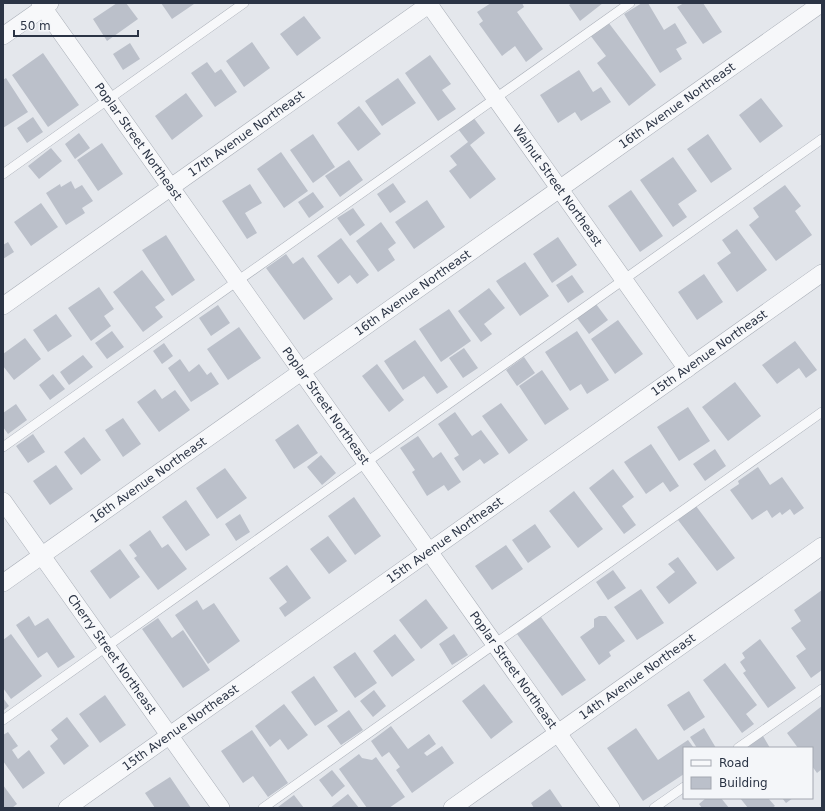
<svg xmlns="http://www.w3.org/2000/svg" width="825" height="811" font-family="'DejaVu Sans',sans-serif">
  <rect width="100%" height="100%" fill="#e4e7ec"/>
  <path fill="#bbc0ca" d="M117,3H126L138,19L107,41L93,19Z
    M161,3H194V4L172,19Z
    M491,3H522L524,7L517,12L543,49L526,62L515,46L502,56L479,24L483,21L477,12Z
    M572,3H603L580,21L569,5Z
    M642,3H648L664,30L675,23L687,43L676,49L682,59L660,73L624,14Z
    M684,3H703L722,32L703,44L677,7Z
    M304,16L321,38L297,56L280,34Z
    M608,22L656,85L629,106L597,63L606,56L590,35Z
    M252,42L270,68L244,87L226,61Z
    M130,43L140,59L123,70L113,54Z
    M43,53L79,105L48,127L12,75Z
    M430,55L451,84L442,90L456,109L438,121L405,73Z
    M207,62L215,73L221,69L237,92L215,107L191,73Z
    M579,70L593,92L601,87L611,102L581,121L575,112L558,123L540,95Z
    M6,78L28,112L3,128V80Z
    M398,78L416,103L382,126L365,101Z
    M186,93L203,116L172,140L155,116Z
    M761,98L783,126L760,143L739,115Z
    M359,106L381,134L358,151L337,123Z
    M33,117L43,132L27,143L17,128Z
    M473,117L485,133L470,145L496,179L470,199L449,171L457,165L450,156L468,142L458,129Z
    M79,133L90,148L75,159L65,144Z
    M313,134L335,167L313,183L290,150Z
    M708,134L732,169L711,183L687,149Z
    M102,143L123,174L98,191L77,160Z
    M51,148L62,161L39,179L28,166Z
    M281,152L308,191L284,208L257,169Z
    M673,157L697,191L678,204L687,217L673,227L640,180Z
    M349,160L363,180L340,197L325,176Z
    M71,181L75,189L82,185L93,201L82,208L85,213L66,225L46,193L60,184L61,187Z
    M393,183L406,202L390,213L377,194Z
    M250,184L262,203L245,213L257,233L247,239L222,201Z
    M785,185L801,206L795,211L812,235L776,261L749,225L759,217L753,208Z
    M631,190L663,236L640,252L608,206Z
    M313,192L324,207L309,218L298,202Z
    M427,200L445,227L414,249L395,222Z
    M41,203L58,227L31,246L14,222Z
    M353,208L365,225L350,236L337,218Z
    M381,222L396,243L388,249L395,260L378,272L356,241Z
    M737,229L767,270L737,292L717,263L731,253L722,240Z
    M166,235L195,280L172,296L142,250Z
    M558,237L577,265L552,283L533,254Z
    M341,238L369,275L357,284L350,275L338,284L317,256Z
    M8,242L14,252L3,259V245Z
    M286,254L293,264L303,257L333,299L304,320L266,268Z
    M525,262L549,296L520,316L496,281Z
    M142,270L165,300L155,307L163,317L143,332L113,292Z
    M704,274L723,302L697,320L678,292Z
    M572,275L584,292L568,303L556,285Z
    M99,287L114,309L104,316L111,326L91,341L68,308Z
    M489,288L505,308L484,324L492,334L481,342L458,311Z
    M596,304L608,320L589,334L577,318Z
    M218,305L230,323L211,336L199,318Z
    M449,309L471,341L441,362L419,329Z
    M56,314L72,336L48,352L33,330Z
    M618,320L643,354L615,374L591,339Z
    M239,327L261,358L228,380L207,349Z
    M112,331L124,347L107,359L95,343Z
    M577,331L609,380L587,394L581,384L570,391L545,352Z
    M25,338L41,359L14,380L3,366V354Z
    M415,340L448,387L437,394L424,376L403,390L384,361Z
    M795,341L817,370L806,378L799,368L777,384L762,365Z
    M164,343L173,356L162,364L153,351Z
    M464,348L478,368L463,378L449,358Z
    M83,355L93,367L69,385L60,372Z
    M524,357L535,373L517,386L506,370Z
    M180,359L189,372L199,364L207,375L211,372L219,384L191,402L168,368Z
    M377,364L404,400L389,412L362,376Z
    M542,370L569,409L545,425L519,386Z
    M53,374L65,389L50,400L39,385Z
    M735,382L761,416L728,441L702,407Z
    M155,389L162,399L175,390L190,410L159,432L137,402Z
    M501,403L528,440L509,454L482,416Z
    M16,404L27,420L8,434L3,427V413Z
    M688,407L710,441L679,461L657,427Z
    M455,412L472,436L481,430L499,454L484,464L480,459L463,471L454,458L459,455L438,424Z
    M123,418L141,444L123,457L105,430Z
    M298,424L318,453L294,469L275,440Z
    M33,434L45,452L28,463L16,446Z
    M418,436L433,458L441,452L461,482L448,491L444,485L427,496L412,472L415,470L400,448Z
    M84,437L101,460L81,475L64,452Z
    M651,444L679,486L670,492L663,482L646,494L624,462Z
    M715,449L726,466L705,481L693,464Z
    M321,455L336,473L322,485L307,467Z
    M56,465L73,489L50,505L33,481Z
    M758,467L770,485L782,477L804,508L794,515L790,509L782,515L780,512L772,518L767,510L752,520L730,490L739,484L738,481Z
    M225,468L247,498L217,519L196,488Z
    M613,469L634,497L622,506L636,525L624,534L589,488Z
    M574,491L603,529L578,548L549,511Z
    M354,497L381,536L355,555L328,516Z
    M186,500L210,535L186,551L162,517Z
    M696,506L735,558L717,571L678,520Z
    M240,514L250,532L236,541L225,524Z
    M535,524L551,547L528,563L512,540Z
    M150,530L162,548L168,544L187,569L158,590L134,558L137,556L129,545Z
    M328,536L347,561L329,574L310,549Z
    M506,545L523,569L492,590L475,566Z
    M120,549L140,577L110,599L90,571Z
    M678,557L697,583L669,604L656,587L675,572L668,564Z
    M287,565L311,598L285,617L279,608L287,602L269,578Z
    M613,570L626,588L608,600L596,582Z
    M641,589L664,623L637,640L614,607Z
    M822,590V670L811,678L796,656L806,649L791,628L801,621L794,610Z
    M426,599L448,628L421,649L399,620Z
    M197,600L203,610L214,603L240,641L208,664L175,615Z
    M29,616L35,626L48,618L75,657L58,668L47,652L38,658L16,625Z
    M599,616H606L625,641L609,652L611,656L599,665L580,637L594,627V619Z
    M541,617L586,680L562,696L517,634Z
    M158,618L172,638L183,630L210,670L183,688L142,629Z
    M11,634L42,676L11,699L3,688V640Z
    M395,634L415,660L392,677L373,651Z
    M454,634L468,655L452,665L439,644Z
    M760,639L796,688L768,708L743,673L746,671L740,662L745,658L742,653Z
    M355,652L377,683L355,698L333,667Z
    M725,663L757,705L746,714L754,724L742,733L703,680Z
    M314,676L338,711L315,726L291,692Z
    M484,684L513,722L491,739L462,701Z
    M374,690L386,706L373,717L360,701Z
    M689,691L705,717L684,731L667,705Z
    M105,695L126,725L100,743L79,714Z
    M3,698L9,706L3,711Z
    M284,704L308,735L288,750L280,739L270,747L255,726Z
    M822,706V769L817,773L812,766V748H798L787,733Z
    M349,710L363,730L341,745L327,726Z
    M67,717L89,746L64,765L50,746L58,739L51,730Z
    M391,726L408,749L429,734L436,744L424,753L427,756L442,746L454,763L412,793L396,770L400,767L389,752L382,757L371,741Z
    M636,728L658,760L688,740L694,748H684V774L643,801L607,748Z
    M704,728L716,748H697L690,737Z
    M252,730L288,783L268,797L253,776L243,783L221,751Z
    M8,732L18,746L12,750L18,759L29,750L45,773L23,789L3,761V735Z
    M763,736L770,748H747V747Z
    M359,754L362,758L372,760L376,757L405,797L389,808H367L339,769Z
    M332,770L345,786L332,797L319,780Z
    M170,777L191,808H155L145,793Z
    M3,785L17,804L12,808H3Z
    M550,789L563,808H534L531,803Z
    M348,794L359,808H330Z
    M294,795L304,808H279L278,807Z
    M706,798H721L729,808H702L699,804Z
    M740,798H768L775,806L772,808H748Z
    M782,798H793L786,803Z"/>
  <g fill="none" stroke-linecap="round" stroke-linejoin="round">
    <defs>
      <path id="service" d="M3,174L244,3
        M3,447L630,3
        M3,720L822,139
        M738,748L822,689
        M263,808L822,412
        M654,808L684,787"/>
      <g id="minor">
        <path id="s1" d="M40,3L611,808"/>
        <path id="s2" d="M428,3L687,369"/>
        <path d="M3,36L50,3"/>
        <path id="s3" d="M3,306L431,3"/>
        <path id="s4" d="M3,501L221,808"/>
        <path id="s5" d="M3,583L822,3"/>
        <path id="s6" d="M67,808L822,273"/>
        <path id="s7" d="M452,808L822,546"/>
      </g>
    </defs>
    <use href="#service" stroke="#a9aeb7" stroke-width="10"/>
    <use href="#minor" stroke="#a9aeb7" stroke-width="18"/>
    <use href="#service" stroke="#f7f8fa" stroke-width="9"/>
    <use href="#minor" stroke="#f7f8fa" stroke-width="17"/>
  </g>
  <g text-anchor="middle" stroke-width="4" stroke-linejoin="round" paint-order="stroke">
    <g font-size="12" fill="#2b3445" stroke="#f4f6f9">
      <text dy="4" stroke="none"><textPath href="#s5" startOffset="826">16th Avenue Northeast</textPath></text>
      <text dy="4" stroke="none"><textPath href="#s3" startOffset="298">17th Avenue Northeast</textPath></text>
      <text dy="4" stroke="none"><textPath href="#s1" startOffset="170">Poplar Street Northeast</textPath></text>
      <text dy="4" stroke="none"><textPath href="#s2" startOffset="224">Walnut Street Northeast</textPath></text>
      <text dy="4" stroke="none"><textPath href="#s5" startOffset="502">16th Avenue Northeast</textPath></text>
      <text dy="4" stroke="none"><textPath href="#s6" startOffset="787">15th Avenue Northeast</textPath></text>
      <text dy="4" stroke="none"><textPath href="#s1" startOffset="494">Poplar Street Northeast</textPath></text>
      <text dy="4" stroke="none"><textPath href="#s5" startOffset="178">16th Avenue Northeast</textPath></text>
      <text dy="4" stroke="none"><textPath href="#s6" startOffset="463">15th Avenue Northeast</textPath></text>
      <text dy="4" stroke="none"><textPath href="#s4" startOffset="188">Cherry Street Northeast</textPath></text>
      <text dy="4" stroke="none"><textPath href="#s1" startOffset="818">Poplar Street Northeast</textPath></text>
      <text dy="4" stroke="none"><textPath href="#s7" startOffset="227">14th Avenue Northeast</textPath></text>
      <text dy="4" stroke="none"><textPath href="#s6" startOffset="139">15th Avenue Northeast</textPath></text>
    </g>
  </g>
  <rect width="825" height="811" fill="none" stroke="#2b3445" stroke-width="8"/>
  <rect x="683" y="747" width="130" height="52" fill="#f4f6f9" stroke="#a4a8b1"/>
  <rect x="691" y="760" width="20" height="6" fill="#f7f8fa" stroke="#a4a8b1"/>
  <text x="719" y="767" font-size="12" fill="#2b3445">Road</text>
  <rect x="691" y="777" width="20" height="12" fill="#bbc0ca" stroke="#a4a8b1"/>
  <text x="719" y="787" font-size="12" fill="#2b3445">Building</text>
  <path d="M14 30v6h124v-6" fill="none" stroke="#2b3445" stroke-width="2"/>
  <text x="20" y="30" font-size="12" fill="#2b3445" stroke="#f4f6f9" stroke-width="3" paint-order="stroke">50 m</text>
</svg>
